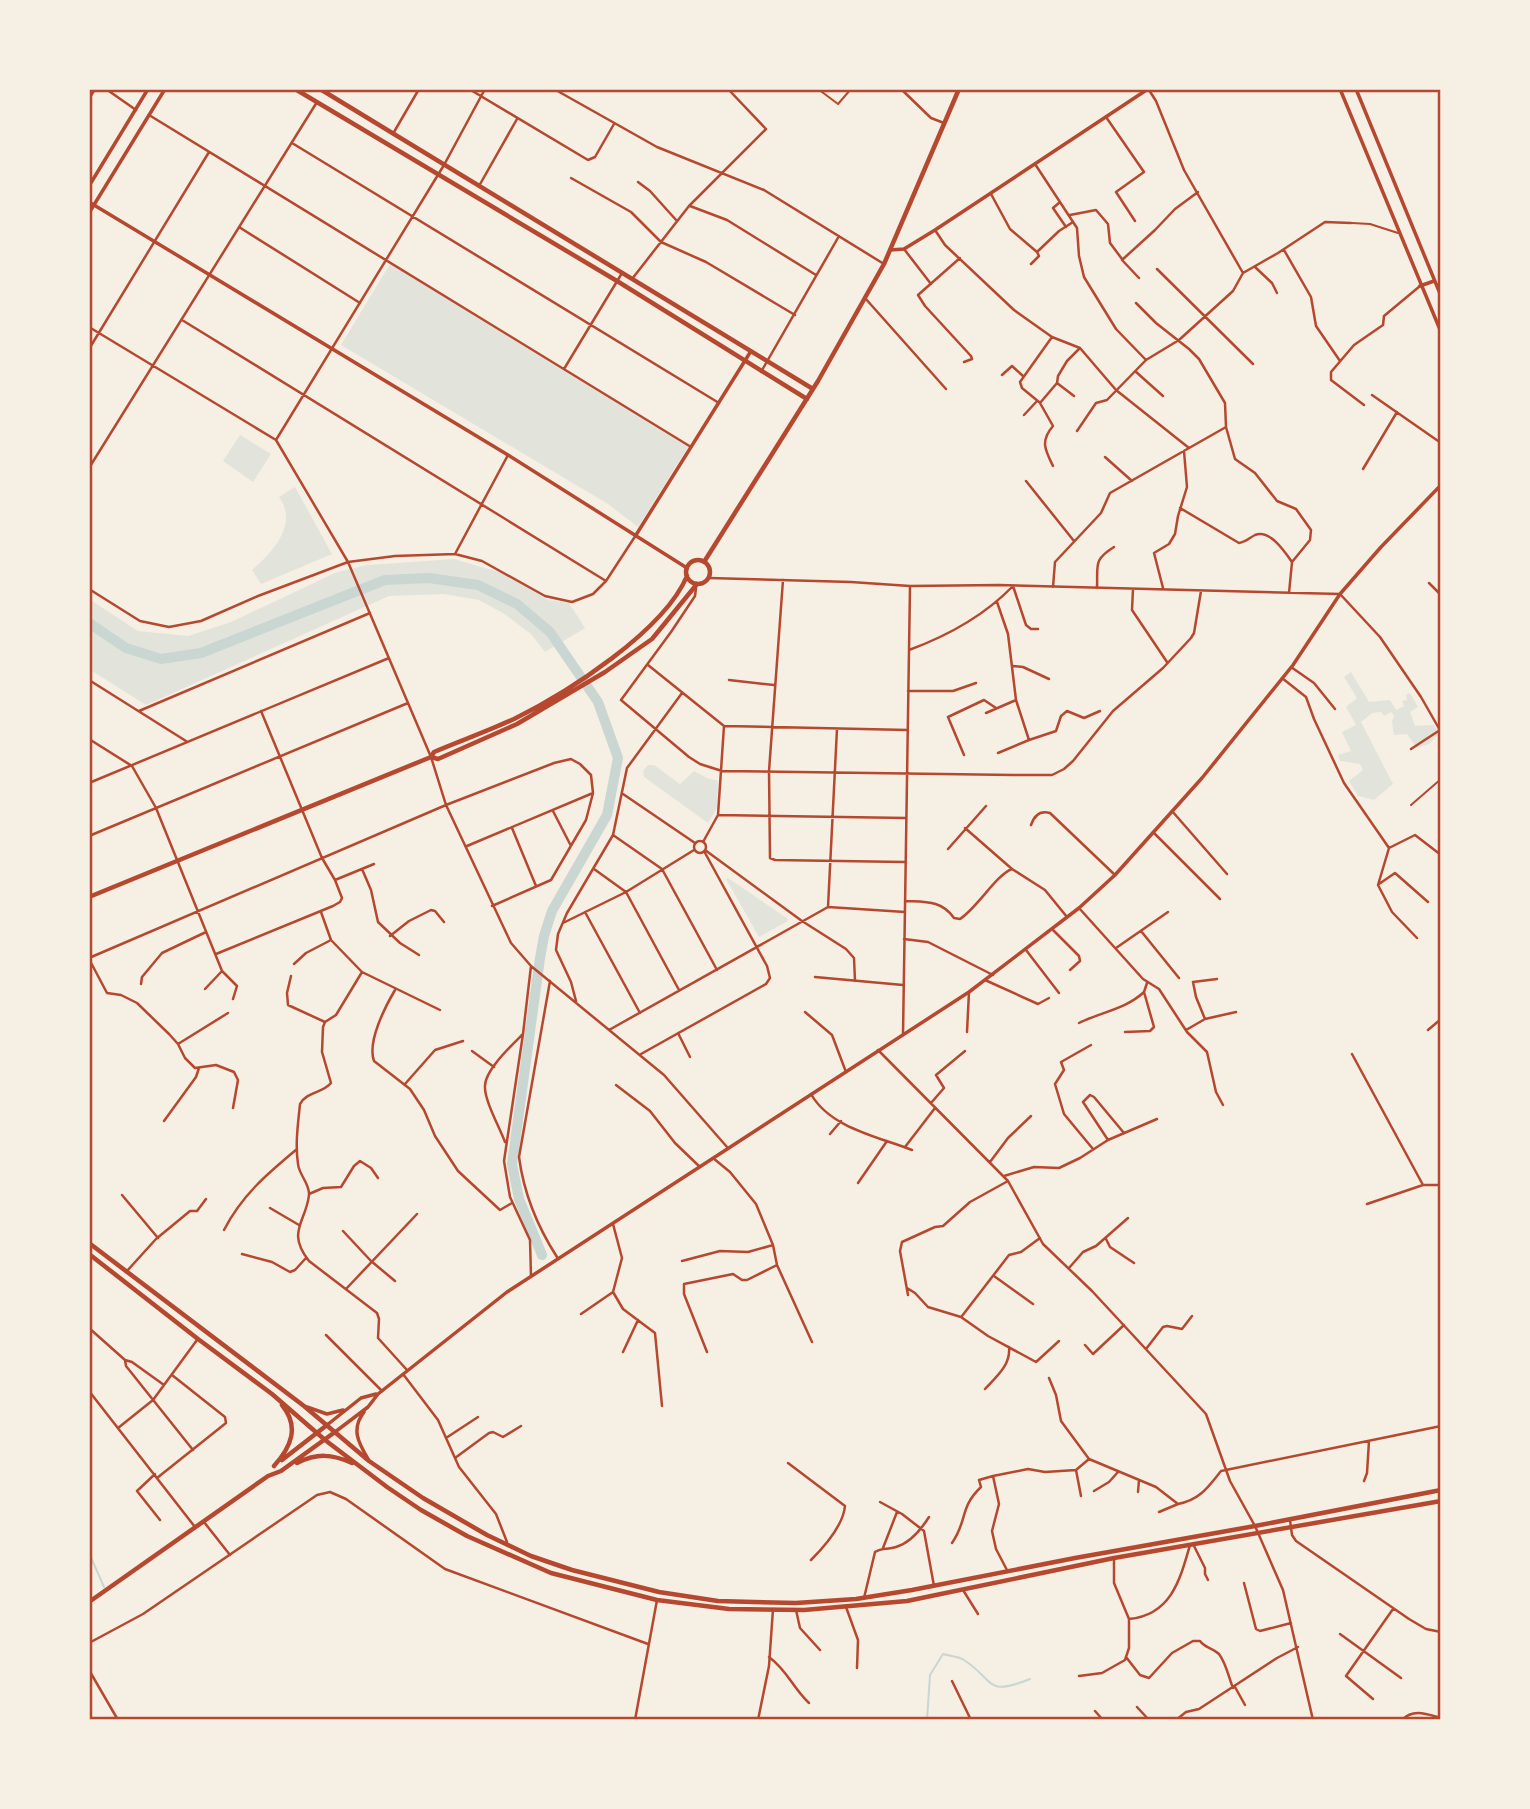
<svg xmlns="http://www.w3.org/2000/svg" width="1530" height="1809" font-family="'Work Sans',sans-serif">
  <rect width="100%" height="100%" fill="#f6efe4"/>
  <path fill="#e2e4dc" d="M390,264L688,447L638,527L608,504L341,345Z
    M240,435L271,454L253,482L223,461Z
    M295,487L332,554L261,584L252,570C272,553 299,524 279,497Z
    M454,559L506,574L548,600L569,603L585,628L545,652L531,634L503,613L479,600L444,594L389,596L146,705L89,669V599L138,631L188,636L231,622L337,572L368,565Z
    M1351,672L1369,702L1390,700L1396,710L1404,706L1402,701L1407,700L1406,695L1410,693L1418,707L1410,712L1415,726L1434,725L1439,734L1429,744L1417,748L1407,734L1394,735L1392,722L1394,715L1391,712L1384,716L1381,712L1372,713L1361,722L1393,784L1374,800L1358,796L1349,781L1363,770L1360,764L1340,761L1338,755L1351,751L1342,732L1356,725L1346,707L1357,698L1344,677Z
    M648,765H654L680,784L694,771L707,778L718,781L717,808L708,823L644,777L643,771Z
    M728,878L788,919V921L759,937L726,879Z"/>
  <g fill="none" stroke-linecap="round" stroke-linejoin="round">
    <path stroke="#c9d6d2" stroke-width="2" d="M89,1553L104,1587
      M927,1720L930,1675L943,1654C949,1656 959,1656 964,1660C996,1681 985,1697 1030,1679"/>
    <path stroke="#c9d6d2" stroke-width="10" d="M89,623L126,648L161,659L201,653L385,580L429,578L478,585L517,604L550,632L598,702L618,758L607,815L552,911L544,936L540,958L512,1164L519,1199L542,1255"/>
    <path stroke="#b5482f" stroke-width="2" d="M818,89L838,104L851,89
      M1352,223L1370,224L1398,233
      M1411,805L1441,779"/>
    <path stroke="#b5482f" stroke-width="2.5" d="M106,89L136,110
      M469,89L588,160L595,157L614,124
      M554,89L657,147L764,190L884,264
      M901,89L931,118L944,123
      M1149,90L1156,101L1184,170L1243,273
      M89,99L95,89
      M149,115L691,447
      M1106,117L1144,172L1116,192L1135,221
      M394,132L419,89
      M292,143L719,403
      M1035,164L1077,228L1079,256L1084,277L1116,329L1146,360
      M571,178L631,212L661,242L706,262L795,315
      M638,182L650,191L677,221
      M479,186L517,119
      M991,194L1010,229L1037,252L1059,231L1073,222
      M1060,202L1053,208L1066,227
      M690,206L727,220L816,275
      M1070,215L1096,210L1108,224L1110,243L1122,259
      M239,227L360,303
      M935,230L945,245L1014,310L1052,337L1080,348L1116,390L1189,448
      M904,249L931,284
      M1284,250L1311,297L1316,326L1340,361
      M960,258L918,295L925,306L971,356L972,359L964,362
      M1031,264L1039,256L1037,252
      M1255,267L1272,283L1277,293
      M1157,269L1253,364
      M1139,278L1122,260L1155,230L1175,209L1198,192
      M632,279L689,206L766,129L728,89
      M865,298L946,389
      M1136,303L1156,323L1189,349L1199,359L1225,403L1226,427L1235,459L1255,473L1277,501L1296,509L1311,530L1310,540L1292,562L1289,593
      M182,320L606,581
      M89,327L276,440L348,562L431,757L446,805L511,943L531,966L664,1075L727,1147
      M89,349L209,152
      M564,369L622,273
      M1135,371L1163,396
      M761,372L839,236
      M1002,375L1012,366L1023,376
      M1057,383L1074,396
      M1372,395L1441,443
      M1039,402L1022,388L1020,382L1052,337
      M1364,405L1331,380V372L1354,345L1383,325L1384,316L1420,286
      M1024,415L1037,401
      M1077,431L1096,403L1107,400L1146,360L1179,340L1233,291L1243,273L1278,253L1325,222L1351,223
      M276,440L444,165L485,89
      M1105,457L1132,481
      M1053,466C1045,450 1040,441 1053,426L1040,403L1057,383L1058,376L1067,361L1080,348
      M89,468L317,102
      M1363,469L1397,412
      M1026,481L1074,541
      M1180,508L1239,543C1246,542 1249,538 1255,535C1270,529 1285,552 1292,562
      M455,554L508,455
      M709,578L851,582L910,586L999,585L1340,594L1380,637L1421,697L1441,732
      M783,580L769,771L770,858L775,860L904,862
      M1429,583L1441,595
      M1053,587L1055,562L1101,513L1110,493L1226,427
      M696,588L695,596L671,632L621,700L689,757L700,764L722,771L1013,775H1052L1064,769L1073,761L1113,711L1163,668L1191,638L1194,633L1201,591
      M1097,588C1098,565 1093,560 1114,547
      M1163,588L1154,553L1169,544L1175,534L1178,516L1187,487L1184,451
      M89,589L140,621L169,627L201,621L258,596L348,562L395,556L455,554L482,561L545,596L572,602L593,594L606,581L636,535
      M1133,589L1132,610L1167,662
      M997,602L1008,634L1016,700L1029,740L998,753
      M909,650C947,636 985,615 1013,586L1026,625L1031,629H1038
      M648,665L724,726L907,730
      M1013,666L1023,667L1049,679
      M1291,667L1314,683L1335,709
      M1282,678L1306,697L1314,719L1344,783L1389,848L1378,885L1392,912L1417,938
      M89,680L186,741
      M729,680L774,685
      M908,691H953L976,683
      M139,711L370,613
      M986,713L1016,700
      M89,739L132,766L156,808L220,966L222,971L205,989
      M1029,740L1056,731L1061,716L1067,711L1084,718L1100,711
      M1411,749L1440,730
      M964,755L948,717L984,700L996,708
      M89,783L389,658
      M623,794L695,843
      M553,811L571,846
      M1172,811L1227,874
      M718,815L906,818
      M1031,825C1034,816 1040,810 1050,813L1115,875
      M512,828L536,886
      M965,828L1012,869
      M1153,832L1220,899
      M613,835L662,869L717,970
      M89,836L408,703
      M694 847a6 6 0 1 1 12 0a6 6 0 1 1-12 0Z
      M703,842L718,815L724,726
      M467,846L593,793
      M1389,848L1415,835L1441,855
      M948,849L986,806
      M705,850L802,921L846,949L854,958L855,981
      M362,869L371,890L378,922L400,943L419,955
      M594,869L626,892L679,990
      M335,880L374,864
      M1379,884L1395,873L1428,902
      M905,901C925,902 942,900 954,918L960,919C978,907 996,875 1012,869L1045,890L1067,917
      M828,907L837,729
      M1079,908L1143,979L1159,989L1187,1032L1207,1052L1216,1092L1223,1105
      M321,912L331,940L362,972L440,1010
      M585,912L640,1013
      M563,923L626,892L694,850
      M1052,929L1079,956L1080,961L1070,970
      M1141,931L1179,978
      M390,936L409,921L431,910L435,911L444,922
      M904,939L928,942L993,975
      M1116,948L1168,912
      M1026,950L1059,993
      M216,954L333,906L340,902L342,898L335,880L322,858L261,711
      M89,958L446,805L554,763L571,759L580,764L591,775L593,793L586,820L551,880L492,906
      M89,959L107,993L121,995L137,1003L169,1034L178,1044L185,1058L195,1068L216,1065L234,1072L238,1080L233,1108
      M294,964L306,953L331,940
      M531,966L523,1034L504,1161L510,1197L530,1240L531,1276
      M222,971L237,986L233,999
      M362,972L336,1015L325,1022L323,1027L322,1052L331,1083C323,1093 306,1092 300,1104C298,1124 295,1144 298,1164C299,1175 310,1184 309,1195C306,1222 286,1232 309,1261L377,1313L379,1319L378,1338L407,1370
      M291,976L287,993L288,1005L325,1022
      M815,977L903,985
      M985,980L1038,1004L1049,998
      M550,981L519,1157C524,1195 537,1226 557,1257
      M141,984L142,977L162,953L206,932
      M395,990C385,1007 367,1042 374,1061L410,1089L424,1110L435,1136L458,1171L500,1210L512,1203
      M576,1001L571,982L556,950L558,934L567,913L613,835L627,768L682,693
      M805,1012L832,1035L846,1072
      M1205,1019L1196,997L1193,982L1217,979
      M1079,1023C1101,1012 1126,1009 1144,992
      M609,1030L828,907L905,912
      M1186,1030L1205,1019L1236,1012
      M1428,1030L1441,1019
      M967,1032L969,992
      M1125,1032L1150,1031L1154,1027L1144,992L1147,983
      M678,1033L690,1057
      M903,1035L910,587
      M178,1044L228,1013
      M1091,1045L1061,1062L1064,1070L1055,1084L1064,1114L1093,1149
      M878,1050L1008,1181L1043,1244L1092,1291L1206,1414L1230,1481L1255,1526L1283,1590L1313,1720
      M472,1051L494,1067
      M641,1054L766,984L770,978L767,966L704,851
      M1352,1054L1423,1185
      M405,1084L435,1050L463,1041
      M616,1085L650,1111L675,1143L700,1167
      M811,1094C830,1128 879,1137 912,1150
      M931,1103L944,1088L936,1075L965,1051
      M164,1121L196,1077L199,1068
      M830,1134L841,1121
      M1108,1140L1083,1102L1090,1095L1094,1097L1124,1133
      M505,1142C500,1128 484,1100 485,1086C485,1070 512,1045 523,1034
      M905,1147L935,1108
      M713,1158L730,1172L756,1204L773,1245L777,1265L812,1342
      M990,1162L1008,1138L1031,1116
      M1004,1176L1034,1167L1059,1168L1080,1158L1108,1140L1157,1119
      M858,1183L887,1141
      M309,1194L323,1188L341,1187L354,1166L360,1161L371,1168L378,1178
      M122,1195L158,1238
      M1367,1204L1423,1185H1441
      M270,1208L299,1225
      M613,1224L622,1258L613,1292L623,1309L655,1333L662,1406
      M224,1230C242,1195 267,1174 297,1149
      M343,1231L371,1261L395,1281
      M1106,1239L1110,1247L1134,1263
      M242,1254L272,1262L290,1272L295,1270L306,1258
      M682,1261L720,1251L748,1252L773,1245
      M1069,1268L1083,1252L1096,1246L1128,1218
      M126,1272L156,1239L190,1211H197L206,1199
      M994,1276L1033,1304
      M907,1288L915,1293L928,1307L961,1317L988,1336L1036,1362L1059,1341
      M346,1289L417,1214
      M908,1295L900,1251L902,1242L935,1227L943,1226L970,1202L1008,1181
      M581,1314L613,1292
      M962,1316L1009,1255L1021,1252L1040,1238
      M89,1328L125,1360L126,1366L193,1450
      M326,1335L382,1391
      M1085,1345L1093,1354L1124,1325
      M1146,1349L1163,1327L1167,1326L1182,1329L1192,1316
      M623,1352L638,1320
      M707,1352L684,1294V1284L733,1274L742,1280H747L777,1265
      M125,1360L132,1362L164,1385
      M403,1374L438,1420L459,1467L496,1514L507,1542
      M1049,1378L1056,1395L1061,1421L1089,1459L1156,1487L1178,1504C1200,1500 1208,1487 1221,1471L1441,1426
      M985,1389C996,1377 1011,1365 1009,1347
      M89,1391L195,1527
      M118,1428L153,1400L197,1340
      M446,1438L478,1417
      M455,1458L489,1433L493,1432L503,1437L521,1426
      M788,1463L845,1506C843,1526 825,1546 811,1560
      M1076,1470L1081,1496
      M155,1474L137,1491L160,1520
      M157,1478L226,1423L225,1417L172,1375
      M1364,1481L1367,1473L1369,1441
      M1094,1491L1109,1482L1118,1472
      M1138,1492L1139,1480
      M880,1502L902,1514L924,1531L934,1586
      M1159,1512L1178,1504
      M1290,1520L1292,1535L1296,1541L1409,1619L1426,1629L1441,1632
      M204,1522L230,1555
      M952,1543C968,1520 959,1508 981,1487L979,1480L993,1476
      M1193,1544L1205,1568V1574L1208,1580
      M883,1548L897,1512
      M1114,1559V1583L1129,1619
      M1008,1572L996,1549L992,1531L999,1504L993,1476L1028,1469L1045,1472L1076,1470L1089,1459
      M1244,1583L1256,1629L1260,1631L1291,1623
      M963,1590L978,1614
      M864,1598L875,1552C882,1547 888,1550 896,1547C910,1543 922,1528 929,1517
      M846,1607L858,1640L857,1668
      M796,1610L800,1628L820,1650
      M1340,1634L1401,1678
      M1441,1641V1645
      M89,1643L143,1614L317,1495L330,1492L346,1499L445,1569L648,1644
      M769,1657C787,1670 793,1688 809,1703
      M1126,1657L1140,1675L1149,1678L1172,1653L1193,1641H1200C1205,1648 1213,1648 1219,1654C1226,1663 1229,1678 1233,1688
      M89,1670L118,1720
      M1079,1676L1102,1673L1125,1660L1129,1648V1619C1171,1615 1180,1580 1190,1545
      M952,1681L971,1720
      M1235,1687L1245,1705
      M1373,1699L1346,1676L1393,1609
      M1137,1707L1149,1720
      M1095,1711L1103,1720
      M635,1720L657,1600
      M758,1720L769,1666L773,1609
      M1176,1720L1186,1712L1199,1709L1277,1658L1298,1647
      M1402,1720C1413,1708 1427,1714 1441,1718"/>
    <path stroke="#b5482f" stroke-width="3.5" d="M89,202L508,455L687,568
      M636,535L751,351
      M307,1407L327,1414L343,1410
      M364,1412C351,1429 358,1442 368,1459
      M327,1425L361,1398L376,1394
      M335,1432L368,1407L378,1394L507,1292L969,992L1079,908L1115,875L1202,778L1293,665L1340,594L1381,547L1441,485"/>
    <path stroke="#b5482f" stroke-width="3.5" d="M1340,89L1441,332
      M1356,89L1441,296
      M89,186L148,89
      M89,213L165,89
      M890,250L904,249L935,230L1148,89
      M1420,286L1434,281"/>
    <path stroke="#b5482f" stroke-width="4.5" d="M295,89L617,281L807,399
      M320,89L813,389
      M686 572a12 12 0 1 1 24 0a12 12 0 1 1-24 0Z
      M704,562L818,381L884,264L959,89
      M431,757L438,759L517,724L605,672L652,639L697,584
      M89,897L431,757L434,752C460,741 488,731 514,719C567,693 664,631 687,576"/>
    <path stroke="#b5482f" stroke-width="4.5" d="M89,1243L304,1406L369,1461L423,1498L487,1535L531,1556L572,1570L659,1592L718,1601L754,1602L796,1603L856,1599L912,1590L1075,1558L1255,1526L1441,1490
      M89,1254L198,1339L272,1394L325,1440L387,1487L421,1510L467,1536L551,1573L657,1600L729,1609L804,1610L907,1601L1114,1558L1441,1501
      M282,1460L327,1425
      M297,1463C317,1453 332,1454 352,1463
      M274,1466C291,1447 300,1427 282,1405
      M89,1602L268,1476L281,1471L335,1432"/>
  </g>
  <rect width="1530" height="1809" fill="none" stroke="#f6efe4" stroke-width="182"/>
  <rect x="91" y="91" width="1348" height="1627" fill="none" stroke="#b5482f" stroke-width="2.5"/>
</svg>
